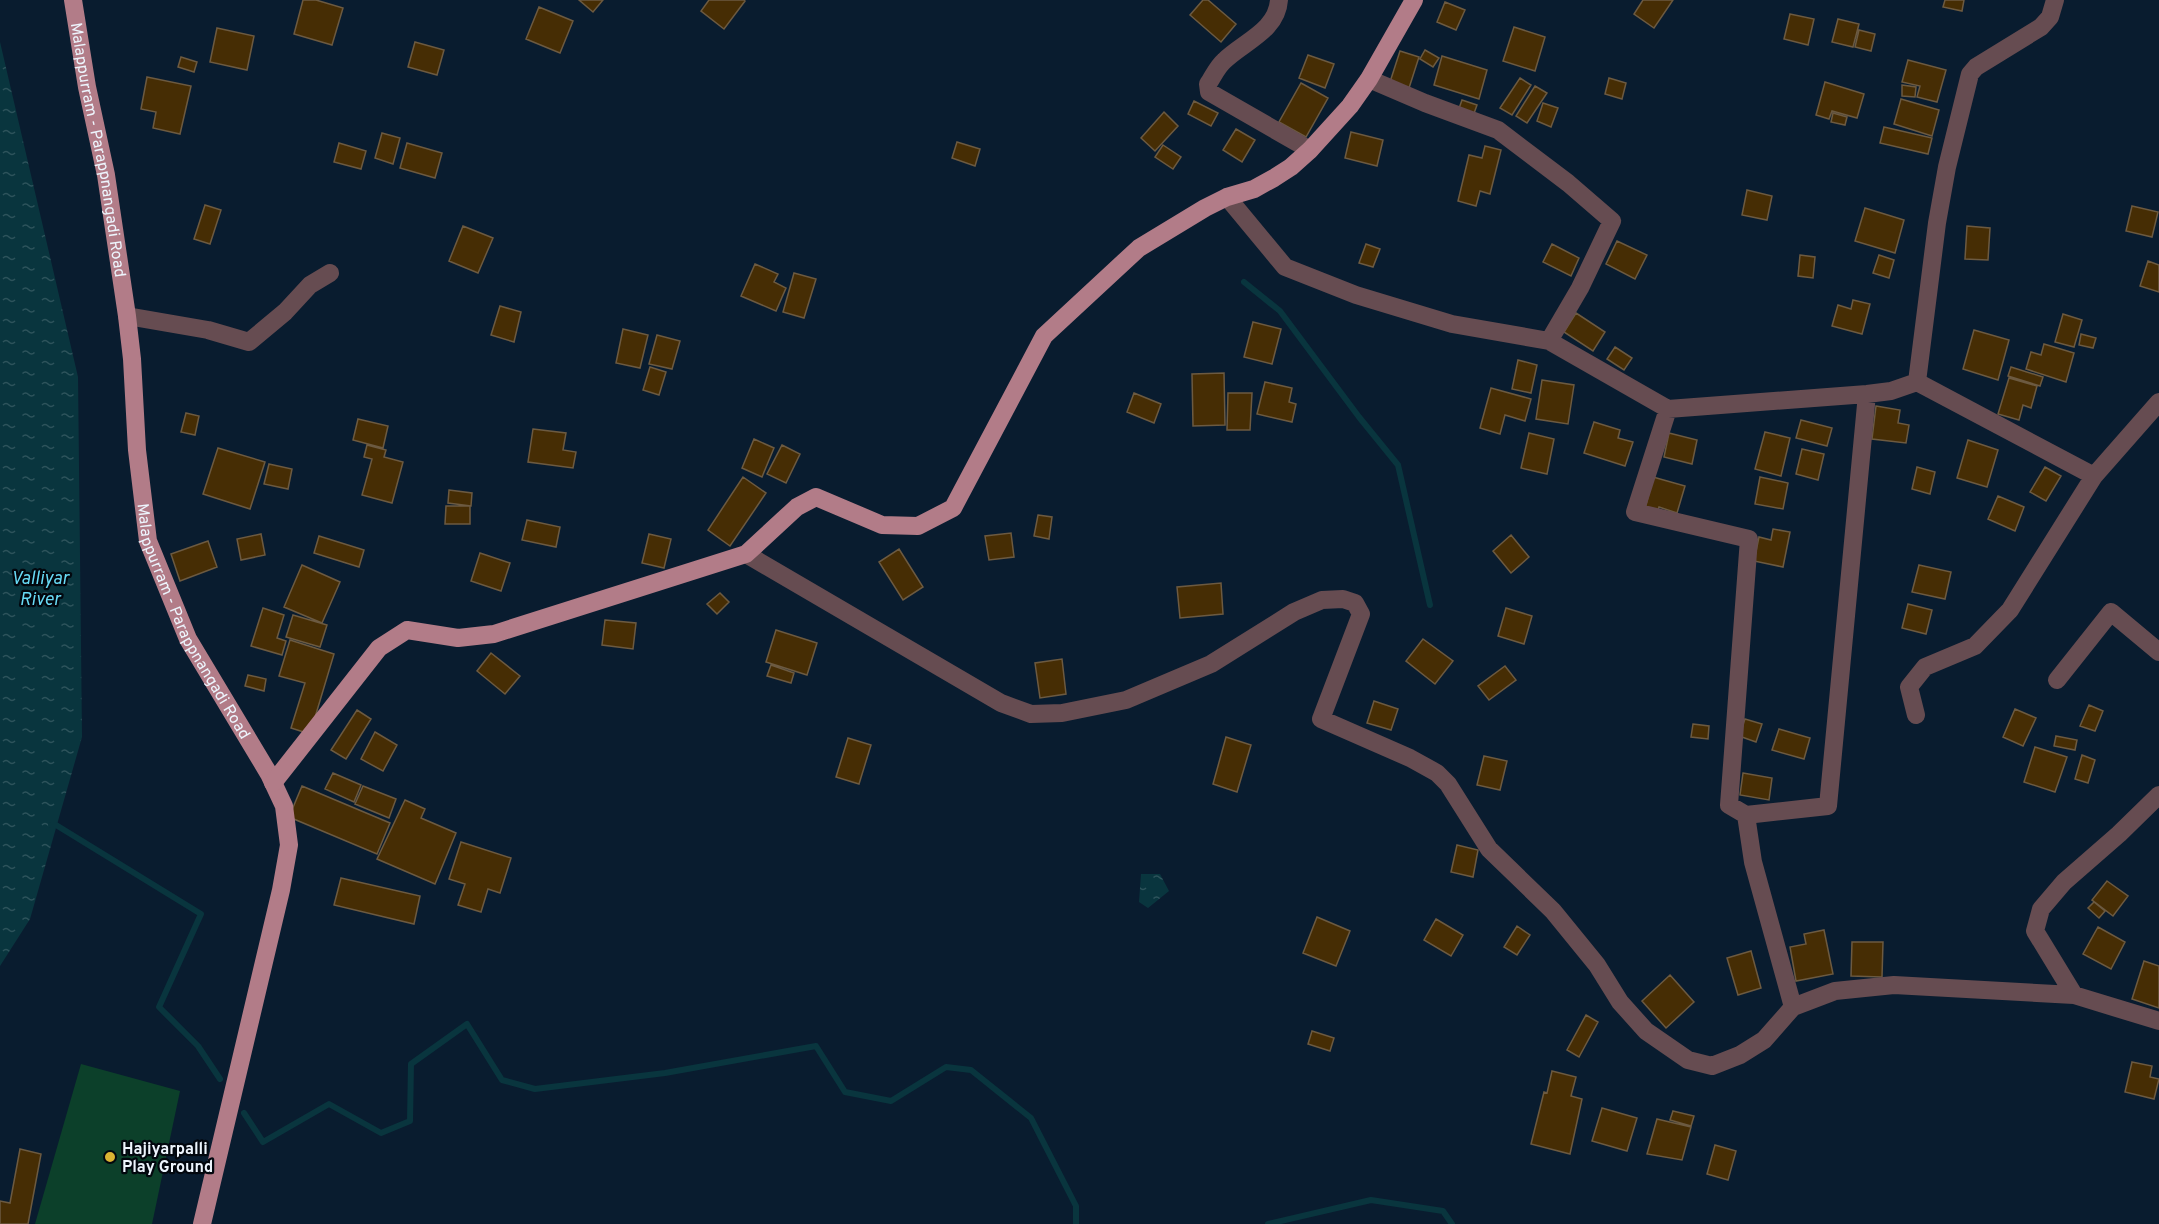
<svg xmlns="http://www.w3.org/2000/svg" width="2159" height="1224" font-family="Overpass,sans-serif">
  <defs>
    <pattern id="water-ripples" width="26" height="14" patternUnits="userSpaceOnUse" patternTransform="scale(1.5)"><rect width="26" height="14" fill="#09353e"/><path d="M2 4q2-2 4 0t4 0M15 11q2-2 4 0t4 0" fill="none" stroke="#2d535b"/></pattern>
  </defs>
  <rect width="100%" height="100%" fill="#091c2f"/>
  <path fill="#0c402a" d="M81,1064L180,1091L152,1224H35Z"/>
  <path fill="url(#water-ripples)" d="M0,42L78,377L82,737L30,919L0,966Z
    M1141,874H1160L1169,891L1148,908L1139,902Z"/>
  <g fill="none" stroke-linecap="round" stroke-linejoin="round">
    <path stroke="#09353e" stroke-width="6" d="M1244,282L1280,311L1359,417L1398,465L1430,605
      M51,825H56L201,914L159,1007L198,1046L220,1079
      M244,1113L263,1142L329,1104L381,1133L410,1121L411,1064L467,1024L502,1080L535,1089L665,1073L816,1046L845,1092L891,1101L946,1067L971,1070L1031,1118L1076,1206V1224
      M1268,1224L1371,1200L1443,1211L1452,1224"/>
  </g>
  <path fill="#462d04" stroke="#6c5a41" stroke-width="1.5" d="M303,0H316L343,8L332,45L294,34Z
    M579,0H603L593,12Z
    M709,0H744L745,1L724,29L701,11Z
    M1203,0H1208L1236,24L1221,42L1190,15Z
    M1643,0H1673L1654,28L1634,14Z
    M1945,0H1964L1962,11L1943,7Z
    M1445,2L1465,10L1456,30L1437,22Z
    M539,7L573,21L560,53L526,39Z
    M1790,14L1814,19L1808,45L1784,39Z
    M1838,19L1859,24L1853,47L1832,42Z
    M1514,27L1545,37L1535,71L1503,61Z
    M217,28L254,36L247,70L210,62Z
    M1859,30L1875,34L1871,51L1855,47Z
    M415,42L444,50L437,75L408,67Z
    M1425,50L1439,58L1433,67L1420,59Z
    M1400,51L1419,57L1409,88L1390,82Z
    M1308,55L1334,64L1325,88L1299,78Z
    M1442,56L1487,70L1479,99L1434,85Z
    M181,57L197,62L194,72L178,67Z
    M1908,60L1946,70L1937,102L1917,97L1920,86L1902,82Z
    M147,77L191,86L180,134L153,128L156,112L141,109Z
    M1520,78L1531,85L1512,115L1500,108Z
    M1609,78L1626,83L1622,99L1605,94Z
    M1825,82L1864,94L1857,118L1832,111L1829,119L1816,115Z
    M1301,83L1328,98L1306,137L1279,122Z
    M1902,85L1916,87L1915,97L1902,96Z
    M1535,86L1547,93L1527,123L1516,116Z
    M1901,99L1939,110L1932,136L1894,124Z
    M1462,100L1477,105L1472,119L1457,114Z
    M1194,101L1218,113L1211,126L1188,114Z
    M1543,103L1558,108L1551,127L1537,121Z
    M1164,112L1178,126L1155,151L1141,138Z
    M1833,113L1847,117L1845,125L1831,122Z
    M1884,127L1932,138L1928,154L1880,143Z
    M1236,129L1255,140L1242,162L1223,150Z
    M1351,132L1383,140L1377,166L1345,158Z
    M382,133L400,138L393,164L375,158Z
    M957,142L980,149L975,166L952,158Z
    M339,143L366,151L361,169L334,162Z
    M407,143L442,153L435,178L400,168Z
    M1163,145L1181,157L1173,169L1155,157Z
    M1485,146L1501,150L1490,194L1480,191L1476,206L1458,201L1469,155L1482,158Z
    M1747,190L1772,196L1767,220L1742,215Z
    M205,205L221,210L210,244L194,239Z
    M2132,206L2158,212L2152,237L2126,231Z
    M1865,208L1904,220L1895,253L1855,241Z
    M463,226L493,238L478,273L449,261Z
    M1967,226L1990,228L1988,260L1965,259Z
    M1617,241L1647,255L1635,279L1606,264Z
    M1366,244L1380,249L1373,267L1359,263Z
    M1552,244L1579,258L1571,276L1543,262Z
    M1800,255L1815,257L1813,278L1798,276Z
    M1879,255L1894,260L1889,278L1873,273Z
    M2148,261L2159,265V292L2140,286Z
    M755,264L778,274L774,282L786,288L776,311L741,296Z
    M794,273L816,279L804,318L783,312Z
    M1853,300L1870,304L1862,334L1832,326L1838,305L1851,309Z
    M500,306L521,312L514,342L491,335Z
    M1576,313L1605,332L1593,351L1564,332Z
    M2063,314L2082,320L2074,347L2055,342Z
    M1253,322L1281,329L1272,364L1244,357Z
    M623,329L648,335L640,368L616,363Z
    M1974,330L2009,340L1998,380L1963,369Z
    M2081,334L2096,338L2093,348L2079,345Z
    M657,335L680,341L672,369L649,364Z
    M2044,344L2074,353L2066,382L2026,369L2031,352L2041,355Z
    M1615,347L1632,358L1624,370L1607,359Z
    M1518,360L1537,365L1531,393L1512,389Z
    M650,367L666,372L659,395L643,390Z
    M2011,367L2043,377L2040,386L2008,376Z
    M1224,373L1225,425L1193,426L1192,374Z
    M2009,378L2037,386L2031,408L2023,405L2019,420L1998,414Z
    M1542,380L1574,385L1568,424L1536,419Z
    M1265,382L1292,388L1289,402L1296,404L1292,422L1257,414Z
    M1491,388L1531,399L1525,421L1505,415L1500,434L1480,428Z
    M1134,393L1161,404L1154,423L1127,412Z
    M1228,393H1252L1250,430H1227Z
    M1876,406L1900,410L1898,423L1909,425L1906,443L1872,439Z
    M186,413L199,416L195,435L181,432Z
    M358,419L388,426L383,448L353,440Z
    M1801,420L1832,428L1827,446L1796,438Z
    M1594,422L1620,430L1618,438L1633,442L1625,466L1584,453Z
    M533,429L566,433L563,450L576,452L573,468L528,462Z
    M1765,432L1790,438L1781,476L1755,469Z
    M1529,433L1554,439L1547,474L1521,468Z
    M1669,433L1697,440L1692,464L1664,457Z
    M754,439L774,448L762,477L742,468Z
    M1968,440L1998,450L1987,487L1957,478Z
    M367,445L386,450L384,457L403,462L392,503L362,495L372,459L364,457Z
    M782,445L800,454L786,483L767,474Z
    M218,448L265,462L250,509L203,494Z
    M1802,449L1824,454L1818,480L1796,474Z
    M269,464L292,469L288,489L264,484Z
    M1917,467L1935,472L1930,494L1912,489Z
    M2045,467L2061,476L2046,501L2030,492Z
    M743,477L766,493L730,546L708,530Z
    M1653,477L1685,486L1677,513L1659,507L1657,513L1645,509Z
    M1760,477L1788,483L1783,509L1755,504Z
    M449,490L472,493L471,506L448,503Z
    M1998,496L2024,507L2015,531L1988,519Z
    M446,506H470V524H445Z
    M1038,515L1052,517L1049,539L1034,536Z
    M527,520L560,527L556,547L522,540Z
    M1773,529L1790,532L1783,567L1754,561L1759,537L1771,540Z
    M1011,533L1014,557L989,560L985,536Z
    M261,534L265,555L241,560L237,539Z
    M649,534L671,539L664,568L642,563Z
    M1511,535L1529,557L1511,573L1493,551Z
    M319,536L364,550L359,567L314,553Z
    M208,541L217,567L180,581L171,554Z
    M899,549L923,587L903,600L879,562Z
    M480,553L510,563L501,591L471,581Z
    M302,565L340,582L322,623L284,607Z
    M1919,565L1951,572L1945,599L1912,592Z
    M1221,583L1223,614L1180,618L1177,587Z
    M720,593L729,602L717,614L707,604Z
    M1908,604L1932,610L1926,634L1902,628Z
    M263,608L284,615L277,638L286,641L282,655L251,646Z
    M1506,608L1532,616L1524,644L1498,636Z
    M293,615L327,625L320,647L286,637Z
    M605,620L636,623L633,649L602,645Z
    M776,630L817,643L807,675L766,662Z
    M1423,639L1453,661L1435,684L1406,661Z
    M290,640L334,654L310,734L291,728L305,683L279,676Z
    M491,653L520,676L505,694L477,671Z
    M1062,659L1066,694L1040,698L1035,663Z
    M771,665L794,673L791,683L767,676Z
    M1505,666L1516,680L1489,700L1478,686Z
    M248,675L266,679L264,691L245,686Z
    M1374,701L1398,709L1391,730L1367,723Z
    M2089,705L2103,711L2095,731L2080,726Z
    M2015,709L2036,718L2023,746L2003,737Z
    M357,710L371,719L346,759L331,750Z
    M1745,719L1762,724L1756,742L1739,736Z
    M1693,724L1709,726L1708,739L1691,737Z
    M1779,729L1810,738L1804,759L1772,750Z
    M375,732L397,745L383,771L361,759Z
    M2056,736L2077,740L2075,750L2054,746Z
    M1226,737L1251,745L1237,792L1213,784Z
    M848,738L871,745L859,784L836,777Z
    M2035,747L2067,757L2055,792L2024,782Z
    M2082,755L2095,760L2088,783L2075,779Z
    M1484,756L1507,761L1500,790L1477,785Z
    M333,773L361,785L354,802L325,789Z
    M1743,773L1772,778L1769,800L1740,795Z
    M302,786L390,823L377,854L289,817Z
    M363,786L396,799L389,818L355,804Z
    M405,800L425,809L421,818L456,833L435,884L377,859Z
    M461,842L511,858L500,893L488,889L481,912L458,905L465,884L449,879Z
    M1457,845L1478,850L1473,877L1451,872Z
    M341,878L420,896L414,924L334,905Z
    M2107,881L2128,896L2113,916L2092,900Z
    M2094,902L2105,911L2099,918L2088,908Z
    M1317,917L1350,931L1336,966L1303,953Z
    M1436,919L1463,935L1451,956L1424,940Z
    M1517,926L1530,935L1517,955L1504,947Z
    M2098,927L2125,942L2111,969L2083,954Z
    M1824,930L1833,974L1796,981L1790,947L1806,944L1804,934Z
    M1852,942H1883L1882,977L1851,976Z
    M1751,951L1761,988L1738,995L1727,958Z
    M2144,961L2159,966V1008L2132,999Z
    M1670,975L1694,1002L1666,1028L1642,1001Z
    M1586,1015L1598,1022L1579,1057L1567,1050Z
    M1312,1031L1334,1038L1330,1051L1308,1044Z
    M2132,1062L2152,1066L2150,1077L2159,1079L2154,1099L2125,1092Z
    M1552,1071L1576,1077L1571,1096L1582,1099L1570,1154L1531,1144L1544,1092L1547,1093Z
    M1602,1108L1637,1118L1627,1151L1592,1141Z
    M1673,1111L1694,1116L1691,1126L1670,1120Z
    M1657,1119L1691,1127L1682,1160L1647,1154Z
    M1715,1145L1736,1151L1728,1180L1707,1174Z
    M20,1149L41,1154L28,1224H0V1201L10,1203Z"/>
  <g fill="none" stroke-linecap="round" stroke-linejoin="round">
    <path stroke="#664c51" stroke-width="18" d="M1279,0C1277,31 1243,42 1224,61C1217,67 1213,77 1208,84L1209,92L1310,150
      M1369,79L1425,103L1498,130L1568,183L1612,221L1580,288L1549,341
      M1227,197L1285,267L1356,295L1452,324L1549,341L1668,409L1635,512L1749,539L1729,805L1746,815L1753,862L1793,1007
      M127,316L208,330L249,342L285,312L310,285L330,273
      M1668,409L1867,394L1891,391L1917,382L1937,223L1947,167L1970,74L1976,67L2041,27L2050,17L2055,0
      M2094,476L2159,402
      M746,554L1001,703L1031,714L1062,713L1126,700L1211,664L1294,612L1322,600L1343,599L1355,603L1361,614L1321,719L1410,758L1437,773L1448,784L1489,849L1553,911L1597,965L1620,1002L1646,1031L1688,1060L1712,1066L1740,1055L1764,1040L1793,1007L1835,991L1894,985L2074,995L2159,1021
      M2057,680L2111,612L2159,652
      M1916,715L1909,687L1925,667L1975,646L2010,610L2094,476L1917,382
      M1746,815L1828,806L1867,394
      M2074,995L2035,931L2041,909L2064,882L2119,834L2159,795"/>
    <g stroke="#b27c88" stroke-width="18">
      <path id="s1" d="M73,0L87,87L106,175L127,316L132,359L137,450L148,541L188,639L269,774L284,806L289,845L281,890L202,1224"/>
      <path d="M273,783L379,648L407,630L458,638L494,634L746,554L797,507L816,497L882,525L918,526L953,508L1044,336L1139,248L1205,208L1227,197L1254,189L1274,178L1291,167L1310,150L1350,106L1369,79L1414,0"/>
    </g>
  </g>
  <circle fill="#dab333" stroke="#02070e" stroke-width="2" cx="110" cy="1157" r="6"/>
  <g text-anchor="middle" stroke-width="4.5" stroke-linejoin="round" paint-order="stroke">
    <g font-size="16" fill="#edf5fd" stroke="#02070e">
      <text dy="6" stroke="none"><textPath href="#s1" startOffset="152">Malappurram - Parappnangadi Road</textPath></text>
      <text dy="6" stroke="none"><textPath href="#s1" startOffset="638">Malappurram - Parappnangadi Road</textPath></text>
    </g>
    <g font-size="16" font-weight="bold" fill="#edf5fd" stroke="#02070e" text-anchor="start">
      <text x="122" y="1154">Hajiyarpalli<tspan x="122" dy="18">Play Ground</tspan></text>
    </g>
    <g font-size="18" font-style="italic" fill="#68dbf6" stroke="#02070e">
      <text x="40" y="584">Valliyar<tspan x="40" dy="21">River</tspan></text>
    </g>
  </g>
</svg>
